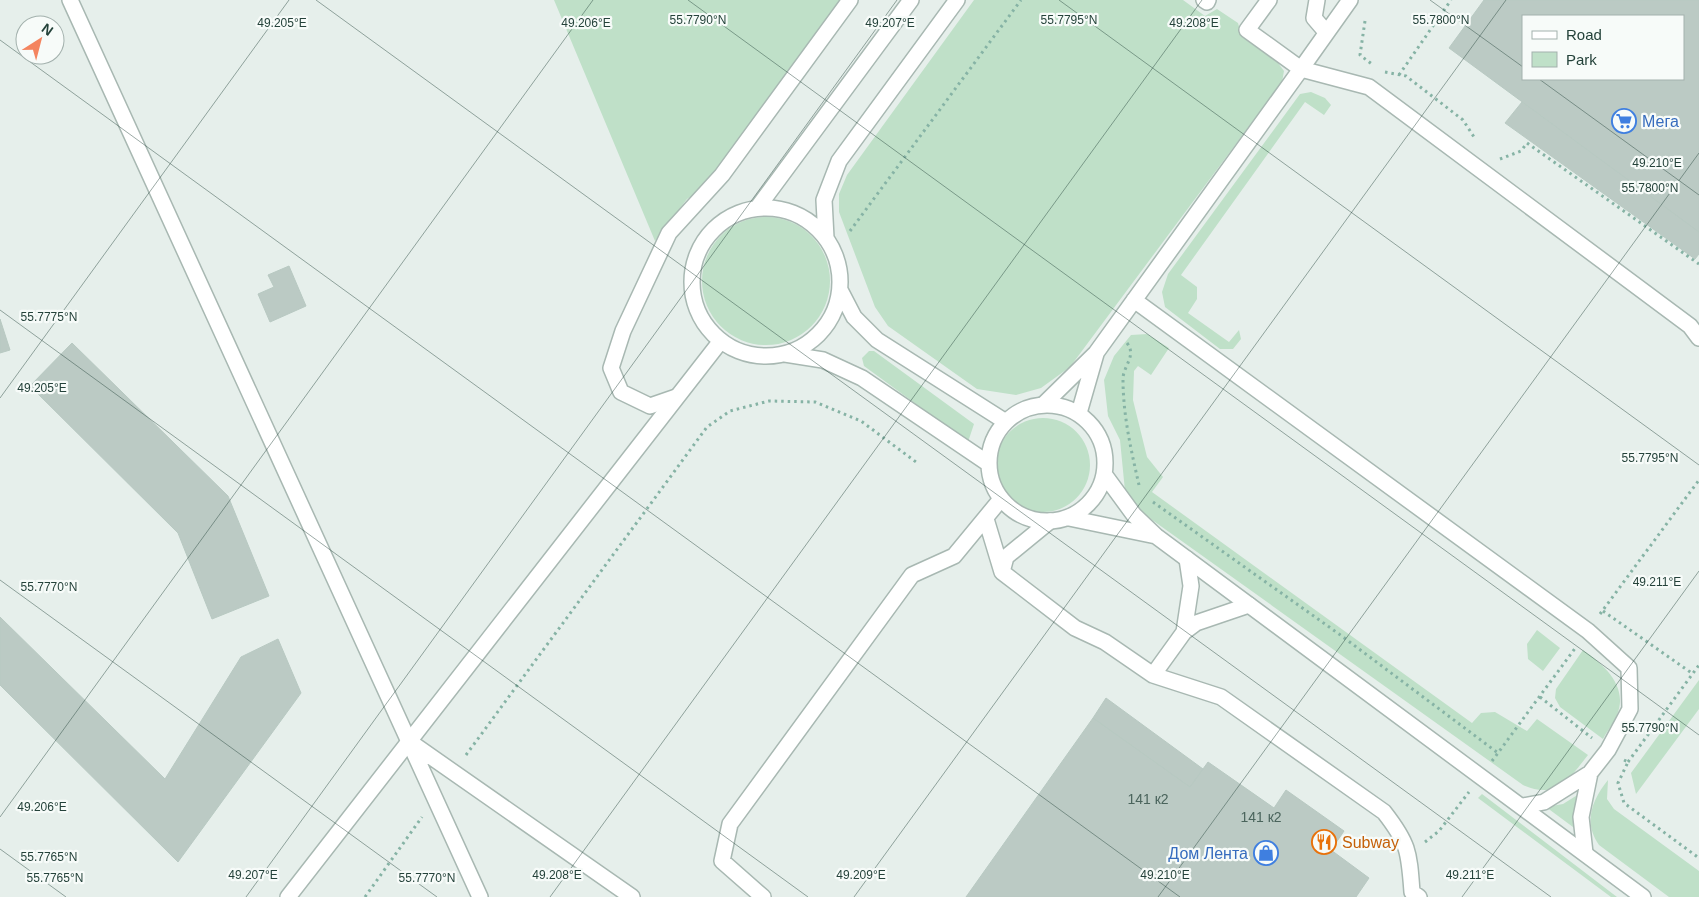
<svg xmlns="http://www.w3.org/2000/svg" width="1699" height="897" font-family="Helvetica,sans-serif">
  <rect width="100%" height="100%" fill="#e6efeb"/>
  <path fill="#bfe0c8" d="M554,0H842L705,188L687,199L655,241Z
    M974,0H1183L1205,16L1217,9L1238,23L1242,37L1278,63L1284,71L1282,82L1070,367L1041,388L1016,395L977,389L888,326L875,307L839,212V194L847,175Z
    M1311,92L1325,98L1331,105L1324,115L1305,102L1181,275L1197,287V299L1188,313L1229,342L1239,330L1241,339L1233,349H1220L1165,307L1162,292L1168,274L1300,94Z
    M702 281a64 64 0 1 1 128 0a64 64 0 1 1-128 0Z
    M1147,334L1169,348L1151,375L1138,366L1134,371L1133,400L1147,457L1163,477L1152,492L1472,723L1481,713L1495,712L1527,731L1537,719L1588,755C1569,779 1556,800 1523,785L1134,507L1125,491L1120,440L1108,416L1104,380L1114,356L1131,335Z
    M869,351H874L974,424L968,442L864,366L862,358Z
    M996 465a47 47 0 1 1 94 0a47 47 0 1 1-94 0Z
    M1537,630L1560,648L1543,671L1528,659L1527,644Z
    M1583,650C1603,664 1629,686 1617,715C1614,723 1607,731 1603,739L1560,707L1555,698L1556,689Z
    M1699,680V709L1636,794L1631,773Z
    M1608,780L1607,799L1614,809L1699,871V897H1669L1599,845C1583,822 1592,800 1608,780Z
    M1482,794L1617,897H1611L1478,798Z
    M1579,794L1577,830L1546,807L1563,804Z"/>
  <path fill="#bbcac4" stroke="#b8c9c2" fill-rule="evenodd" d="M1484,0H1699V232L1449,48ZM1523,16H1683V79H1523Z
    M1522,102L1699,232V254L1695,259L1505,123Z
    M289,266L306,306L270,322L258,294L274,287L268,275Z
    M0,319L10,350L0,353Z
    M72,343L228,496L269,596L212,619L178,533L30,386Z
    M0,617L165,779L241,657L278,639L301,693L178,862L0,685Z
    M1106,698L1203,769L1190,787L1093,718Z
    M1093,718L1190,787L1208,762L1274,808L1286,790L1344,831L1331,850L1369,878L1356,897H966Z"/>
  <g fill="none" stroke-linecap="round" stroke-linejoin="round">
    <defs>
      <path id="service" d="M70,0L480,897
        M1204,0L1207,2L1208,0
        M1269,0L1247,30L1301,69L1350,0
        M1317,0L1314,18L1326,32
        M1134,300L1588,631L1629,668L1630,709L1608,750L1590,773L1544,802L1523,806
        M676,397L650,406L621,392L611,368L623,331L669,233L722,175L850,0
        M1044,404L1096,353L1301,69L1369,87L1690,326L1699,338
        M1079,413L1096,354
        M986,519L1002,572L1075,628L1105,642L1153,675L1221,697L1384,812C1409,844 1409,852 1412,892L1419,897
        M1002,572L1006,557L1050,521
        M1184,632L1191,586L1187,559
        M1153,675L1184,632L1196,623L1249,605
        M410,742L632,897
        M1585,853L1581,817L1590,773
        M763,897L722,861L730,824L912,575L954,556L1001,499"/>
      <path id="minor" d="M758,207L911,0
        M692 282a74 74 0 1 1 148 0a74 74 0 1 1-148 0Z
        M826,238L824,200L839,161L957,0
        M840,290L854,317L877,340L1006,422
        M785,354L823,360L862,378L989,464
        M989 463a58 58 0 1 1 116 0a58 58 0 1 1-116 0Z
        M1104,474L1134,515L1156,536L1643,897
        M1069,518L1156,536
        M288,897L720,342"/>
    </defs>
    <use href="#service" stroke="#a8b8b2" stroke-width="18"/>
    <use href="#minor" stroke="#a8b8b2" stroke-width="18"/>
    <path stroke="#86b3a5" stroke-width="3" stroke-dasharray="2.5 4" stroke-linecap="butt" d="M1365,21L1360,55L1373,65
      M1385,72L1406,76L1463,120L1474,137
      M1399,75L1451,0
      M1500,159L1521,151L1527,143L1699,264
      M850,231L1021,0
      M1127,343C1137,356 1123,366 1123,379C1123,415 1131,450 1139,485
      M1153,502L1339,634L1498,753
      M1603,611L1693,674
      M1600,614L1699,480
      M1540,697L1592,738
      M466,755L707,427L730,411L769,401L815,402L861,421L916,462
      M1624,760L1628,762L1618,783L1624,803L1699,858
      M1492,761L1576,647
      M1628,762L1699,665
      M1425,842L1439,831L1469,792
      M365,897L422,817"/>
    <use href="#service" stroke="#fff" stroke-width="15"/>
    <use href="#minor" stroke="#fff" stroke-width="15"/>
  </g>
  <path fill="none" stroke="#24423a" stroke-width="1" stroke-opacity="0.45" d="M316,0L1551,897M688,0L1699,735M1059,0L1699,465M1430,0L1523,67M0,40L1180,897M1539,79L1699,195M0,310L808,897M0,398L289,0M0,580L437,897M0,817L593,0M0,849L66,897M246,897L897,0M550,897L1202,0M854,897L1506,0M1158,897L1699,153M1462,897L1699,571"/>
  <defs>
    <symbol id="supermarket-ring" viewBox="-11 -11 22 22"><circle r="9.5" fill="#f7fbf9" stroke="#3f7fe0" stroke-width="1.5"/><path d="M-6-5.5h2.5l.6 2H6L4.5 2H-2.5L-4.4-4H-6ZM-1.5 3.2a1.3 1.3 0 1 0 .1 0ZM3 3.2a1.3 1.3 0 1 0 .1 0Z" fill="#3f7fe0"/></symbol>
    <symbol id="restaurant-ring" viewBox="-11 -11 22 22"><circle r="9.5" fill="#f7fbf9" stroke="#e8710a" stroke-width="1.5"/><path d="M-5-6h1v4h1v-4h1v4h1v-4h1v5L-1.5 .5V6h-2V.5L-5-1ZM5-6V6H3V1.5H1.5Q1.5-4 5-6Z" fill="#e8710a"/></symbol>
    <symbol id="shop-ring" viewBox="-11 -11 22 22"><circle r="9.5" fill="#f7fbf9" stroke="#3f7fe0" stroke-width="1.5"/><path d="M-5-2.5h2.3a2.7 3.5 0 0 1 5.4 0H5L5.5 6h-11ZM-1.5-2.5h3a1.5 2.3 0 0 0-3 0Z" fill="#3f7fe0"/></symbol>
  </defs>
  <g fill-rule="evenodd">
    <use href="#supermarket-ring" x="1610" y="107" width="28" height="28"/>
    <use href="#restaurant-ring" x="1310" y="828" width="28" height="28"/>
    <use href="#shop-ring" x="1252" y="839" width="28" height="28"/>
  </g>
  <g text-anchor="middle" stroke-width="4.5" stroke-linejoin="round" paint-order="stroke">
    <g font-size="14" fill="#4a645c">
      <text x="1148" y="804">141 к2</text>
      <text x="1261" y="822">141 к2</text>
    </g>
    <g font-size="16" fill="#366cbe" stroke="#f7fbf9" text-anchor="start">
      <text x="1642" y="127">Мега</text>
      <text x="1248" y="859" text-anchor="end">Дом Лента</text>
    </g>
    <g font-size="16" fill="#c56008" stroke="#f7fbf9" text-anchor="start">
      <text x="1342" y="848">Subway</text>
    </g>
  </g>
  <g font-size="12" text-anchor="middle" fill="#24423a" stroke="#f7fbf9" stroke-width="4.5" stroke-linejoin="round" paint-order="stroke">
    <text x="698" y="24">55.7790°N</text>
    <text x="1069" y="24">55.7795°N</text>
    <text x="1441" y="24">55.7800°N</text>
    <text x="282" y="27">49.205°E</text>
    <text x="890" y="27">49.207°E</text>
    <text x="1194" y="27">49.208°E</text>
    <text x="586" y="27">49.206°E</text>
    <text x="1657" y="167">49.210°E</text>
    <text x="1650" y="192">55.7800°N</text>
    <text x="49" y="321">55.7775°N</text>
    <text x="42" y="392">49.205°E</text>
    <text x="1650" y="462">55.7795°N</text>
    <text x="1657" y="586">49.211°E</text>
    <text x="49" y="591">55.7770°N</text>
    <text x="1650" y="732">55.7790°N</text>
    <text x="42" y="811">49.206°E</text>
    <text x="49" y="861">55.7765°N</text>
    <text x="253" y="879">49.207°E</text>
    <text x="557" y="879">49.208°E</text>
    <text x="861" y="879">49.209°E</text>
    <text x="1165" y="879">49.210°E</text>
    <text x="1470" y="879">49.211°E</text>
    <text x="55" y="882">55.7765°N</text>
    <text x="427" y="882">55.7770°N</text>
  </g>
  <rect x="1522" y="15" width="162" height="65" fill="#f7fbf9" stroke="#a3b1ad"/>
  <rect x="1532" y="31" width="25" height="8" fill="#ffffff" stroke="#a3b1ad"/>
  <text x="1566" y="40" font-size="15" fill="#24423a">Road</text>
  <rect x="1532" y="52" width="25" height="15" fill="#bfe0c8" stroke="#a3b1ad"/>
  <text x="1566" y="65" font-size="15" fill="#24423a">Park</text>
  <g transform="translate(40 40) rotate(36)"><circle r="24" fill="#f7fbf9" stroke="#a3b1ad"/>
  <path d="M0-4L9 19L0 12L-9 19Z" fill="#f4845f"/>
  <text y="-8" font-size="14" font-weight="bold" text-anchor="middle" fill="#24423a">N</text>
  </g>
</svg>
